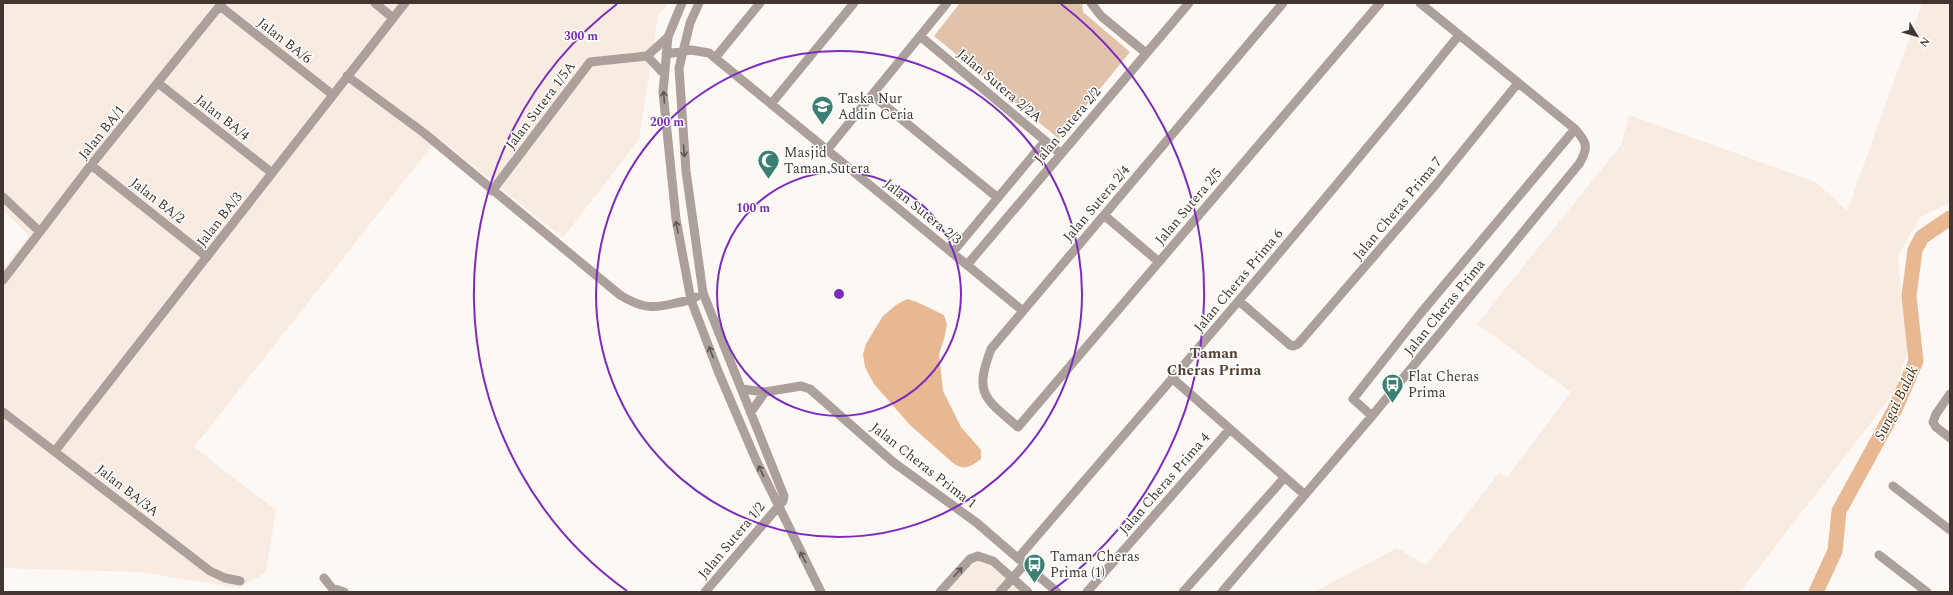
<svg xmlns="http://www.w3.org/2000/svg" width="1953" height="595" font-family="Spectral,serif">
  <rect width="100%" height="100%" fill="#fdf8f4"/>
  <path fill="#f8ece2" d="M3,3H669L658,16L639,139L563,238L438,138L194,447L276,510L266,572L240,588L139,572L3,568V269L29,236L3,210Z
    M1922,3H1950V203L1920,217L1898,256L1901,296L1909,347L1894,393L1740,592H1314L1397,548L1426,565L1499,473L1507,477L1571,392L1477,324L1621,145L1629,115L1816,182L1847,211Z
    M979,559L991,563L1024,592H944L971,562Z"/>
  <path fill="#e1c3ac" d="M960,3H1082L1083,12L1130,52L1059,139L934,36Z"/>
  <path fill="#e8b893" d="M907,299L917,302L944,315L947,325L944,339L939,354L943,391L961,427L981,450V459C970,467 964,471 953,463L910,425L874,384L865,367L863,354L866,344L883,316L896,305Z"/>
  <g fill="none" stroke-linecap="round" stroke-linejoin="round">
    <path stroke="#e8b893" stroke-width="15" d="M1816,592L1835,551L1839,511L1895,409L1916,361L1909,296L1915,250L1922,237L1950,218"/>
    <path stroke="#aba19a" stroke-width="9" d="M375,3L393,18
      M682,3L668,37L663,92L676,219L691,300L718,371L756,460L821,592
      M699,3L690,23L679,68L686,171L703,293L784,496L783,501L705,592
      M1091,3L1101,16L1146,53
      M1283,3L991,349C974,394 984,398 1018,427L1380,3
      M220,6L333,95
      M920,36L1061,154
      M666,54L691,50L709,53L1023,311
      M647,56L668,37
      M647,56L664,74
      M715,58L760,3
      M347,76L424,133L620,295C641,308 652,309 676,303C683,302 690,300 696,297
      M158,83L272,173
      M872,95L998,198
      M771,104L854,3
      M827,150L947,3
      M91,165L207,257
      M492,191L590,62L647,56
      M3,197L40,232
      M1104,215L1159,262
      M952,253L1045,141
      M967,265L1189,3
      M3,280L91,165L222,3
      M1239,301L1290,345L1293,346L1298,344L1437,183L1518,83
      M1172,378L1305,495
      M742,389L765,392L801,386L810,389L893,462L977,523L1057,592
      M1950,394L1936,414L1933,422L1936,427L1950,438
      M3,412L210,571L225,578L240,581
      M751,412L765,392
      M1372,416L1353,399L1420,314L1575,129
      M55,451L405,3
      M1893,486L1950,530
      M1879,555L1927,592
      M1018,558C1167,385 1316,213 1459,35
      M324,578L332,588L344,592
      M940,592L970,559L978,556L993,561L1028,592
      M1000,592L1025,564
      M1087,592L1230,429
      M1183,592L1285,477
      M1222,592L1372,416L1579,164C1589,148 1587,142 1575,129L1420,3"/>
  </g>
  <defs><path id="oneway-shaft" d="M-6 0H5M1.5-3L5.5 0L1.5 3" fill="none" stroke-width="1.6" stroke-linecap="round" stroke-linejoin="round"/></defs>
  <g stroke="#615750">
    <use href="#oneway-shaft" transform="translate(664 97) rotate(-94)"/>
    <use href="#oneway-shaft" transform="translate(684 151) rotate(85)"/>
    <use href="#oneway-shaft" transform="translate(677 227) rotate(-101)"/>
    <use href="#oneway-shaft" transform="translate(711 352) rotate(-111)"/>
    <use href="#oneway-shaft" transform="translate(761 471) rotate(-116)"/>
    <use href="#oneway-shaft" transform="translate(803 557) rotate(-117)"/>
    <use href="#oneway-shaft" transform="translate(958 572) rotate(-48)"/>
  </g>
  <g fill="none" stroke="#7b2cbf" stroke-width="2">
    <circle cx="839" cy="294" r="122"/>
    <circle cx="839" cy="294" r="243"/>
    <path d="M627 591A365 365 0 0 1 617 4M1061 4A365 365 0 0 1 1051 591"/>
  </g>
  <defs>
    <symbol id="school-pin" viewBox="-11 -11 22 30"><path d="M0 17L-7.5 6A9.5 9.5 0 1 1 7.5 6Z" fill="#3c7f73" stroke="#fff"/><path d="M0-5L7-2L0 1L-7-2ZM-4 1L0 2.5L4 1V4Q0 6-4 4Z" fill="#fff"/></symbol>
    <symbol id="mosque-pin" viewBox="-11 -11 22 30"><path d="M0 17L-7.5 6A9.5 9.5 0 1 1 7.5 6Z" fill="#3c7f73" stroke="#fff"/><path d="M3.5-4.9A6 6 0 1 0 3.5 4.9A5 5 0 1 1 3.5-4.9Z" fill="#fff"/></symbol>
    <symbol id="bus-pin" viewBox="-11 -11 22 30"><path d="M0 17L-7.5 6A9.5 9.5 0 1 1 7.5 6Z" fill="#3c7f73" stroke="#fff"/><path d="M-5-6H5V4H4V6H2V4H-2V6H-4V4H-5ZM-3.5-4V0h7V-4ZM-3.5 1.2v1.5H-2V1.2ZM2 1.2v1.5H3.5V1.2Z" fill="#fff"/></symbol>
  </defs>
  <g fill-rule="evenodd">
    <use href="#school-pin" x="810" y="94" width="25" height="34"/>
    <use href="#mosque-pin" x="756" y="148" width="25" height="34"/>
    <use href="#bus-pin" x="1380" y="372" width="25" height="34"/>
    <use href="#bus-pin" x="1022" y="552" width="25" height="34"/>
  </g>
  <g text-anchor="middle" stroke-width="3" stroke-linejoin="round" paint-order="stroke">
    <g font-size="14" fill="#413730" stroke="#fff">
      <text transform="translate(285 40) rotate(38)" y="5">Jalan BA/6</text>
      <text transform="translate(1000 85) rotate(40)" y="5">Jalan Sutera 2/2A</text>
      <text transform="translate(540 105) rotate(-53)" y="5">Jalan Sutera 1/5A</text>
      <text transform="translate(223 117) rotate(38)" y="5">Jalan BA/4</text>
      <text transform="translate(1067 125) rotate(-50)" y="5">Jalan Sutera 2/2</text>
      <text transform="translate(101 132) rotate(-51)" y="5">Jalan BA/1</text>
      <text transform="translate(158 200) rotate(38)" y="5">Jalan BA/2</text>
      <text transform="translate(1096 203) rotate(-50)" y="5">Jalan Sutera 2/4</text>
      <text transform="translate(1188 206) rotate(-50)" y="5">Jalan Sutera 2/5</text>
      <text transform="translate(1397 208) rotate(-50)" y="5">Jalan Cheras Prima 7</text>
      <text transform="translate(923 211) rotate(39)" y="5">Jalan Sutera 2/3</text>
      <text transform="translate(219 219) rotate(-52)" y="5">Jalan BA/3</text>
      <text transform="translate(1238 280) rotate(-50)" y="5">Jalan Cheras Prima 6</text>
      <text transform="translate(1444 307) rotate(-51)" y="5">Jalan Cheras Prima</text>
      <text transform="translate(924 465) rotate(38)" y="5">Jalan Cheras Prima 1</text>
      <text transform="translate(1164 483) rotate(-49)" y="5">Jalan Cheras Prima 4</text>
      <text transform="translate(128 490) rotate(38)" y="5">Jalan BA/3A</text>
      <text transform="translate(731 540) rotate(-50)" y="5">Jalan Sutera 1/2</text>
    </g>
    <g font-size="14" fill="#413730" stroke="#fff" text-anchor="start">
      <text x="838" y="103">Taska Nur<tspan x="838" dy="16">Addin Ceria</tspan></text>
      <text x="784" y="157">Masjid<tspan x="784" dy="16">Taman Sutera</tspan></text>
      <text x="1408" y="381">Flat Cheras<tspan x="1408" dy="16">Prima</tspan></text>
      <text x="1050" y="561">Taman Cheras<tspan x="1050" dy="16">Prima (1)</tspan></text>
    </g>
    <g font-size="15" font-weight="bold" fill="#544132" stroke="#fff">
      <text x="1214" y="358">Taman<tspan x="1214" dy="17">Cheras Prima</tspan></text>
    </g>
    <g font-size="15" font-style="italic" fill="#4a2a0d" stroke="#fff">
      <text transform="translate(1896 403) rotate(-64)" y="5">Sungai Balak</text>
    </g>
  </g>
  <circle cx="839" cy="294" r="6" fill="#7b2cbf" stroke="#fff" stroke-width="2"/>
  <g font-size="12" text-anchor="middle" font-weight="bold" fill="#7b2cbf" stroke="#fff" stroke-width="3" stroke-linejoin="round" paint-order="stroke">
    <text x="581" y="40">300 m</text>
    <text x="667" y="126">200 m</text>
    <text x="753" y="212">100 m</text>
  </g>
  <rect width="1953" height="595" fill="none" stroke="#413730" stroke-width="8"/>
  <g transform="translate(1917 36) rotate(128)" stroke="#ffffff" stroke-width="3" paint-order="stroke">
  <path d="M0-3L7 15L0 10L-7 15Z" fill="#413730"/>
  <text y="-6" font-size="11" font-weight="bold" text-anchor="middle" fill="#413730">N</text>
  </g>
</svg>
